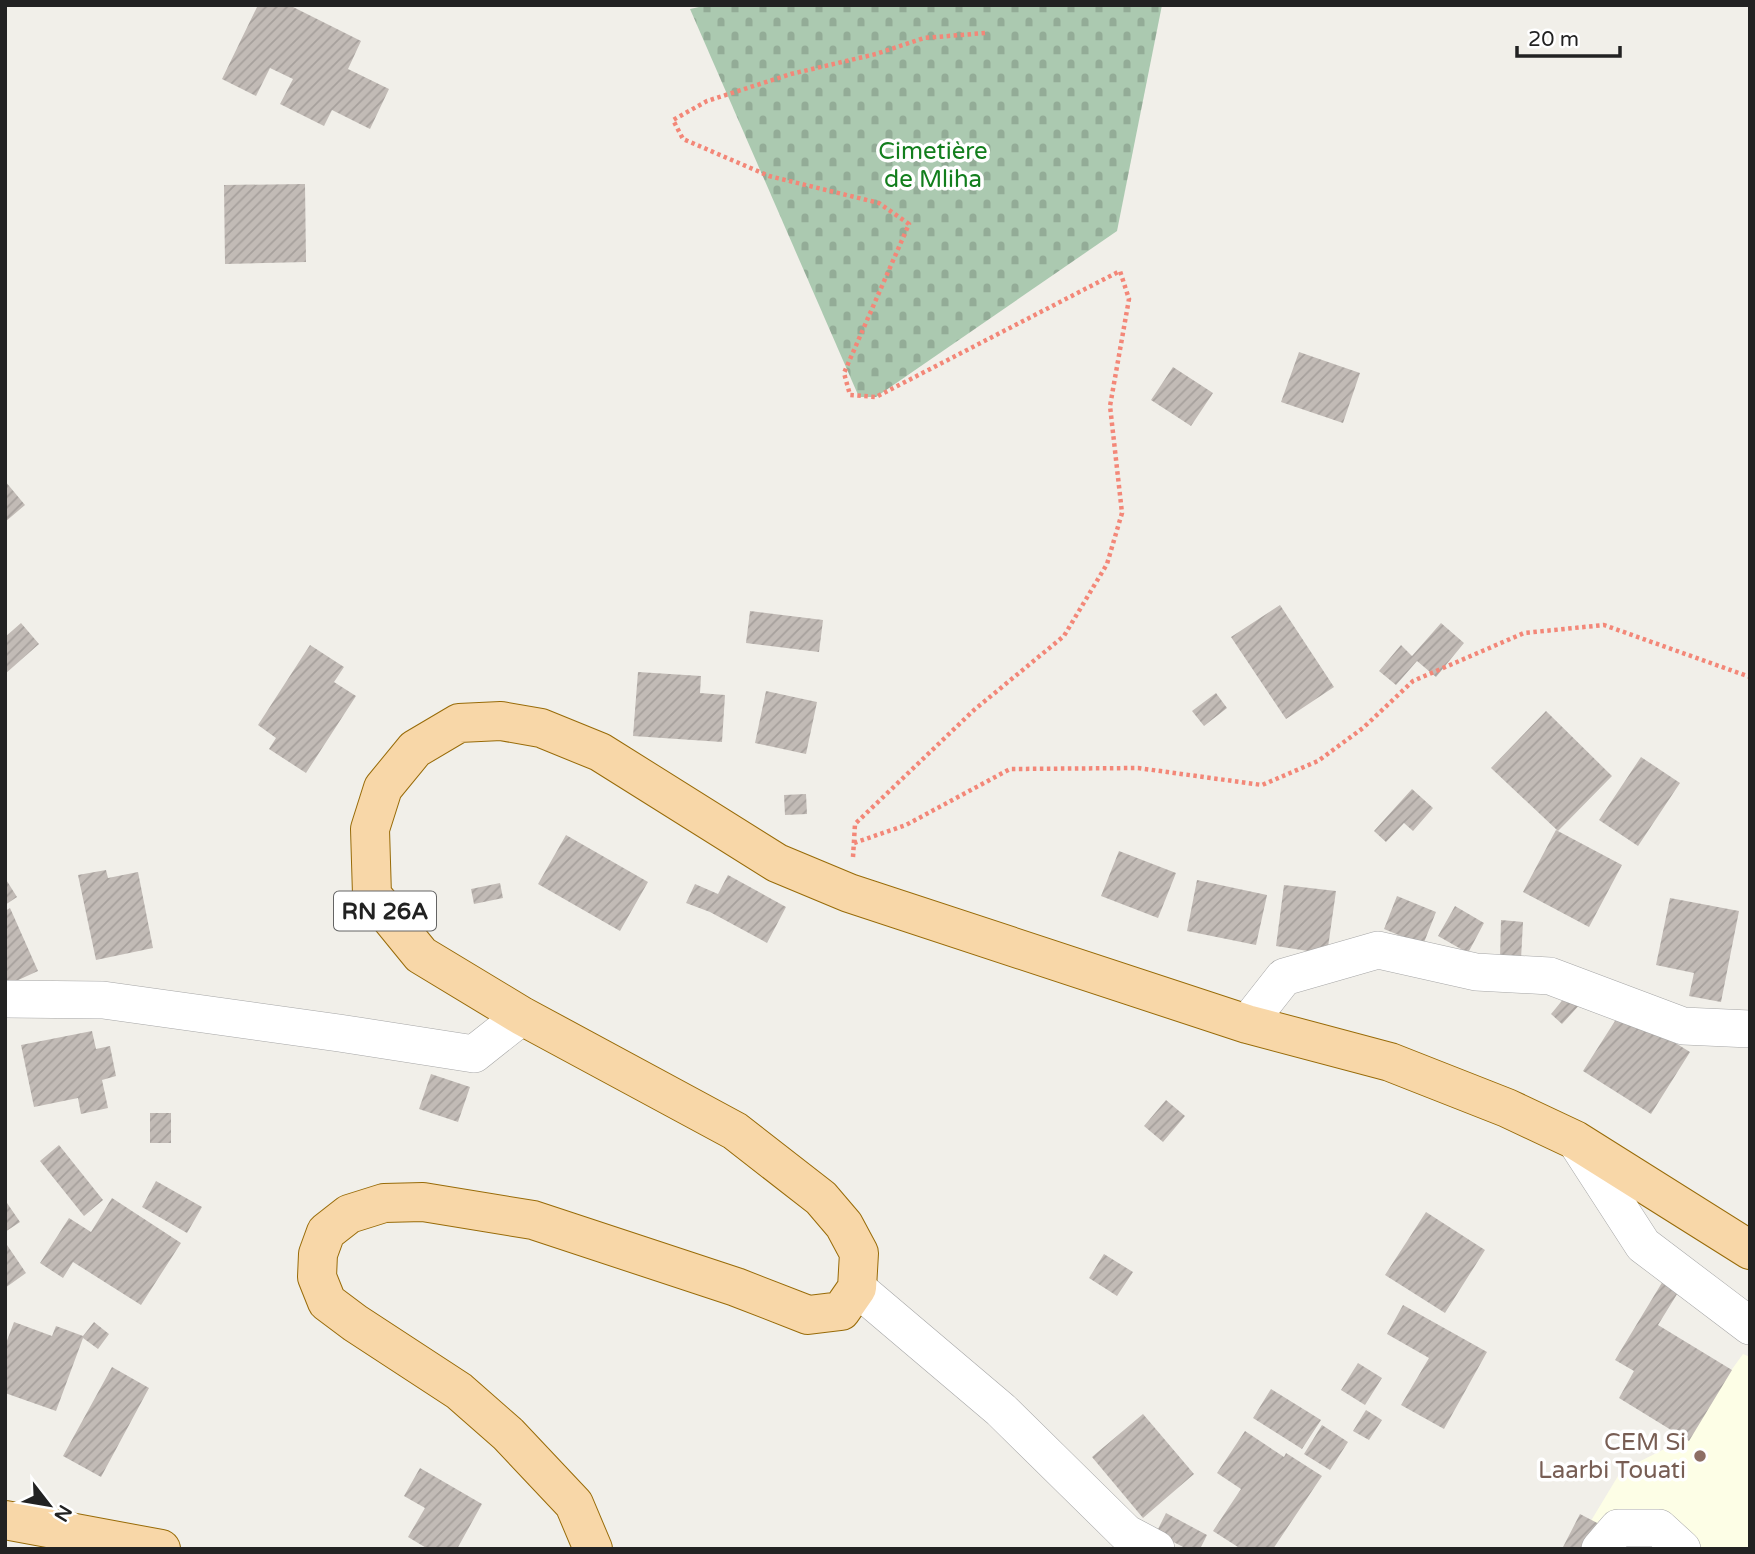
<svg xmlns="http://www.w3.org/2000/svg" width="1755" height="1554" font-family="'Varela Round',sans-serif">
  <defs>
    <pattern id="cemetery-stones" width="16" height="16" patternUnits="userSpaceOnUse" patternTransform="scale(1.75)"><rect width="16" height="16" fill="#abc9b0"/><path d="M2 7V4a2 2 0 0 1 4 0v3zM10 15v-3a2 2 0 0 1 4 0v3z" fill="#93ac97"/></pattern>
    <pattern id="building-hatch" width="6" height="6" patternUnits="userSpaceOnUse" patternTransform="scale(1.75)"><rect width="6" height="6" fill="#c2bbb6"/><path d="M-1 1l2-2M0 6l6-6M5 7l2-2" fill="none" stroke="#a6a09c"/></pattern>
  </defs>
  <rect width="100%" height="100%" fill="#f1efe9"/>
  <path fill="#fdfee6" d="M1743,1354L1750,1357V1549H1574L1621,1471L1680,1441Z"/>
  <path fill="url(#cemetery-stones)" d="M708,5H1162L1117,231L876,397H859L690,9Z"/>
  <path fill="url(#building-hatch)" d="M258,5H289L361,41L348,69L389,89L370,129L332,110L324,126L280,104L293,79L270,68L256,96L222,79Z
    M305,184L306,262L225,264L224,185Z
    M1299,352L1360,373L1343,423L1281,402Z
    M1173,367L1213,393L1191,426L1151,400Z
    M5,481L25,505L5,522Z
    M1280,605L1334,687L1286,719L1231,637Z
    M750,611L823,620L819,652L746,643Z
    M21,623L39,644L5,674V637Z
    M1441,623L1464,643L1436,677L1417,661L1396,685L1379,671L1401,645L1412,656Z
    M310,645L344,667L334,682L356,696L306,773L269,749L276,738L258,725Z
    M638,672L701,676L700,693L725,695L722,742L633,736Z
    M766,691L817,702L806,754L755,743Z
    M1216,693L1227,708L1204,726L1192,711Z
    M1546,711L1612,776L1558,831L1491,768Z
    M1641,757L1680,783L1638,846L1599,820Z
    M1412,789L1433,808L1413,831L1404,823L1386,842L1374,831Z
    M806,794L807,814L785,815L784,795Z
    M1556,830L1622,865L1589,927L1523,892Z
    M566,835L648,882L620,931L538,884Z
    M1119,851L1176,873L1158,918L1101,896Z
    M106,870L108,878L138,872L153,948L96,960L78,875Z
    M728,875L786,907L767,943L710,912L686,903L695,884L718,894Z
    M5,878L17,897L5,905Z
    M1197,880L1267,895L1256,945L1187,931Z
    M500,883L503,898L474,904L471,889Z
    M1284,885L1336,891L1327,954L1276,946Z
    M1397,896L1436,912L1423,945L1384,929Z
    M1670,898L1739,911L1721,1002L1689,996L1694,973L1656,965Z
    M1455,906L1484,923L1468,953L1438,936Z
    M10,908L38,971L5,986V911Z
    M1501,920L1523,922L1521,959L1500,958Z
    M1571,990L1583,1001L1562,1024L1551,1014Z
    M1622,1010L1690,1052L1651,1114L1583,1071Z
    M92,1031L96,1049L110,1046L116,1076L102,1080L108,1108L81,1114L78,1098L34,1107L21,1045Z
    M431,1074L470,1087L458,1122L419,1109Z
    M1166,1100L1185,1116L1163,1142L1144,1126Z
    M150,1113H171V1143H150Z
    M59,1145L103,1200L84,1216L40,1161Z
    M156,1181L202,1207L187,1233L142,1207Z
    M112,1198L181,1243L141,1305L73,1262L63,1278L40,1263L69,1218L91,1232Z
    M5,1200L20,1222L5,1232Z
    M1426,1212L1485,1250L1445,1313L1385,1275Z
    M5,1242L26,1273L5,1288Z
    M1104,1254L1133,1272L1117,1296L1089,1278Z
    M1663,1281L1679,1291L1658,1325L1732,1370L1689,1441L1619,1398L1634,1371L1615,1360Z
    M1403,1305L1487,1352L1444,1429L1401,1405L1429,1358L1387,1334Z
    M14,1322L52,1336L56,1326L83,1336L94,1322L109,1334L98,1349L83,1338L56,1411L5,1393V1346Z
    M1358,1363L1382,1378L1365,1405L1341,1390Z
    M112,1367L149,1388L101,1477L63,1456Z
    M1271,1389L1321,1420L1302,1449L1253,1418Z
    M1366,1410L1382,1420L1369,1440L1353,1431Z
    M1143,1414L1194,1474L1143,1518L1092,1457Z
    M1322,1425L1348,1442L1330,1470L1304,1454Z
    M1245,1431L1284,1457L1286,1453L1322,1476L1273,1549H1241L1213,1531L1241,1489L1217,1473Z
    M420,1468L482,1504L457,1549H428L408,1537L425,1508L404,1496Z
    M1166,1513L1207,1535L1200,1549H1187L1156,1533Z
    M1580,1514L1603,1526L1591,1549H1562Z"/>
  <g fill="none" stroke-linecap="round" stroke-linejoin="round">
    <defs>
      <path id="minor" d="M5,999L103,1000L339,1033L474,1054L522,1016
        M1247,1024L1284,977L1378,950L1476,972L1550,976L1683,1026L1750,1029
        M1575,1140L1643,1245L1750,1326
        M857,1288L1001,1410L1126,1533L1156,1549
        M1600,1549L1618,1528H1659L1682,1549"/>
      <path id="major" d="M5,1520L161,1549
        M593,1549L574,1504L508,1434L459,1391L355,1323L327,1302L317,1277L318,1254L326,1232L349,1214L384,1203L423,1202L533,1220L736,1287L808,1315L841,1311L857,1288L859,1253L844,1225L821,1198L735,1131L522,1016L421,955L372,895L370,829L383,788L415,749L459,723L501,721L541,728L600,752L777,863L849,893L1247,1024L1390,1062L1507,1108L1575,1140L1750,1250"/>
    </defs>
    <use href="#minor" stroke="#a6a6a6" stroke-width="38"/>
    <use href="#major" stroke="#986b08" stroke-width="40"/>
    <path stroke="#f38778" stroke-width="4.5" stroke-dasharray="3.5 3.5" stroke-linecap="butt" d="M854,843L906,825L1010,769L1138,768L1262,785L1318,761L1363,728L1413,681L1524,633L1604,625L1750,677
      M853,857L855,824L974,710L1064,636L1107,564L1122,513L1110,406L1129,299L1120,271L876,397L850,395L844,373L909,224L879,203L769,176L683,139L673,120L707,101L791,74L876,54L924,38L985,33"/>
    <use href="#minor" stroke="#fff" stroke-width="37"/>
    <use href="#major" stroke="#f8d7a8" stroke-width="38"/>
  </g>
  <circle fill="#8d6e63" stroke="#fff" stroke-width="2.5" cx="1700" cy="1456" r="7"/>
  <g text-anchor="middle" stroke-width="7" stroke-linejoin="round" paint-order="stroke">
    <rect fill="#fff" stroke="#646464" stroke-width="2" x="334" y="891.5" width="102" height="39" rx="5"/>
    <g font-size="23" font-weight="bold" fill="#222">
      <text x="385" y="919">RN 26A</text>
    </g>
    <g font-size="24" fill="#127e1d" stroke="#fff">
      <text x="933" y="159">Cimetière<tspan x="933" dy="28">de Mliha</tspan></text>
    </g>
    <g font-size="24" fill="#785e54" stroke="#fff" text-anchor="end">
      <text x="1686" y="1450">CEM Si<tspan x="1686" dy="28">Laarbi Touati</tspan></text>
    </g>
  </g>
  <rect width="1755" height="1554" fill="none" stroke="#222222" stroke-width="14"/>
  <g transform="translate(49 1505) rotate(121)" stroke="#ffffff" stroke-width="5" paint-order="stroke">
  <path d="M0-5L12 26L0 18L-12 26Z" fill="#222222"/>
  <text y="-10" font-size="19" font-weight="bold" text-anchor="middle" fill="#222222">N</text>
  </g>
  <path d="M1517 46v10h103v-10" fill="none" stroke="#222222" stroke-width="3.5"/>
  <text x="1528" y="46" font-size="21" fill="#222222" stroke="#ffffff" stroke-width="5" paint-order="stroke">20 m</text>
</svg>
